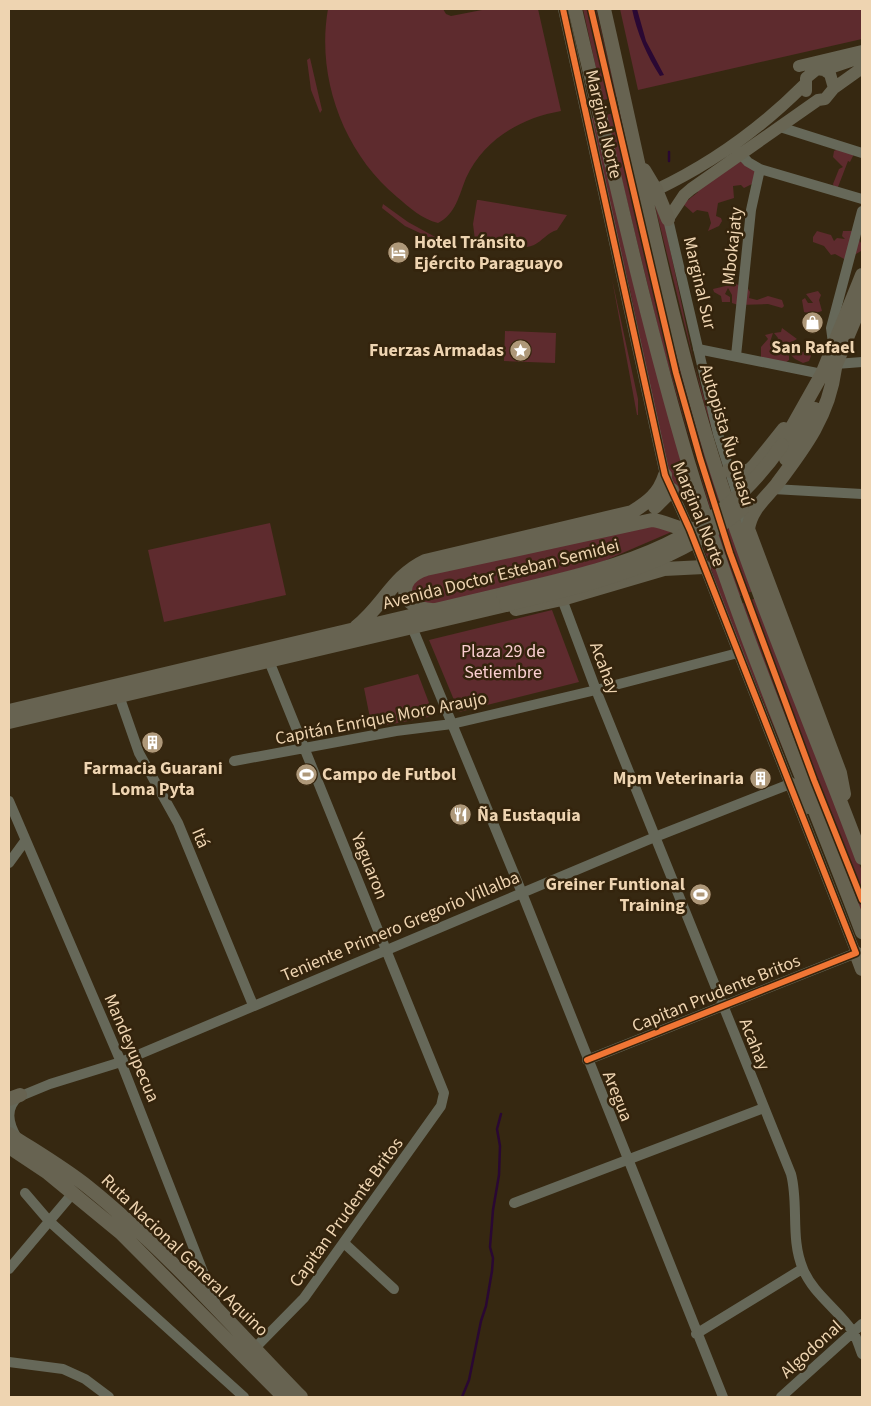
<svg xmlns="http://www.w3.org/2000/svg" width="871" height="1406" font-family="'Source Sans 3',sans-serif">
  <rect width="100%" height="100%" fill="#362811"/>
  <path fill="#5e2b2e" d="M328,9H443L446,14L451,16L487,9H538L561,111C521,118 484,139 466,178C459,195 456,214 438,223C422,219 410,208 397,197C343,152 316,77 328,9Z
    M583,9H596L617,97L603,100Z
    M620,9H862V39L638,90Z
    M310,58L322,110L320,113L311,90L307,60Z
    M621,111L721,499L710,508L663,348L606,115Z
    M595,117L699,516L696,518L676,490L667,469L630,290L589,119Z
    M838,149L854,154L850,162L848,161L838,187H834L833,184L839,169L843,167L833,157L834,151Z
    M740,160L757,169L754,183L744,188L741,185L733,186L734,198L718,203L716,216L721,218L722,221L719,226L708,231L711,223L708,212L697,210L693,213L683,204L698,192L696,189Z
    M653,198L665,225L694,363L731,492L704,403Z
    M477,200H479L567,215L557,230C547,233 542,241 534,245C517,252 493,243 475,240L473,224Z
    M383,204L408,222L437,238V241L405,226L382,208Z
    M817,231L831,235L834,241L837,238L845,239L842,236L843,231H854L861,243V251L846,260L835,254L831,255L824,246L813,242V237Z
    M612,279L638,399V415H637Z
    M732,279L739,286L747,287L750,292L749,298L757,300L768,296L782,300L784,306L782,308L768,304L738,305L732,303V295L728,288L725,294L730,297V302H722L721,296L714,292L713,289L730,285Z
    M818,291L821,295L819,300L822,311L812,314L804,312L802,300L805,298L808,303H813L806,294Z
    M782,328L797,339L788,344L783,343L780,349L785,351L791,347L802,352L808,351L811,356L809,361L803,363L795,359L789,353V360L785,363L761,357V347L768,339L765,335L773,333L770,342L776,347L775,343L778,338L774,333L781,332Z
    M505,331L556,333L555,363L504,361Z
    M270,523L286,595L164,622L148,550Z
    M648,524L676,530L597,564L437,605L417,603L410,588L420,577Z
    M730,525L753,591L738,597L717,535Z
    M707,540L793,773L727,614L702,543Z
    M756,598L862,871V914L741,604Z
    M552,610L579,682L459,712L429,640Z
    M418,674L434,716L372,728L364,688Z"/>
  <path fill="#2a0833" d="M632,9H637L646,41L664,75L660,76C647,56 637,33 632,9Z"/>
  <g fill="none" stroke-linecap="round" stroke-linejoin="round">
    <path stroke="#2a0833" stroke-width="2.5" d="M669,161V152
      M462,1397L469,1380L481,1321L486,1306L492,1271L493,1258L490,1247L493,1210L499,1175L500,1146L497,1129L501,1114"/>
    <path stroke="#666859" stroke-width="10" d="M563,9L665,475L690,530L856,953L587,1060
      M780,127L862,153
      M736,149L748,162L760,169L862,199
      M668,219L718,434L748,529
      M833,343L831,328L862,211
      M698,349L822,374
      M736,356L751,210L760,169
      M836,364L862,362
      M773,489L862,494
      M562,599L596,690L791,1174C799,1204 790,1239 803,1269C813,1294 839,1310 853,1332C857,1338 859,1347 862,1354
      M412,627L522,893L723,1397
      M117,690L139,753L178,823L253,1005
      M234,761L396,731L452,724L596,690L738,653
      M9,801L121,1062L216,1305
      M9,863L25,841
      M16,1098L50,1084L121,1062L655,837L790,784
      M17,1138C8,1123 5,1108 19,1096
      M25,1193L49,1221L244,1397
      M514,1203L764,1108
      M344,1243L394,1289
      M9,1269L73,1193
      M696,1334L802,1269
      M254,1349L304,1298L441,1106L444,1093L269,661
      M9,1362L63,1369L85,1379L109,1397
      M781,1397L862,1324"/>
    <path stroke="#686553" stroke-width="12" d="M799,66L862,51
      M824,70L862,57
      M806,91V78L817,69L824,70L830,74L834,88
      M656,190C711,164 762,127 804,85
      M668,219L684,195L691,189L818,100L825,99L834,88L862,68"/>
    <path stroke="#676351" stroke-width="14" d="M575,9C611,160 644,313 688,462C736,622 803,776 862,932
      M604,9C638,158 667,310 712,456C755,593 812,725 862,858
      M644,170L656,190L668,219
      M835,368C829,415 805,447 777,484C765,499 751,509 748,529L840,773L844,794
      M831,376L862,302
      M782,445L822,374L862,275
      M786,459L815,409
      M729,470L738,474L750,470L755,465L784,429
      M655,507L672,490
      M516,609L562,599L664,569L704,567
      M432,610C401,609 394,579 426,569L652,520C666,521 678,530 690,530
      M356,627C383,606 393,576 425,561L632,512C648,502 659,494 665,475
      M9,711L503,594
      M9,722L506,605
      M790,784L804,798L808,807
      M856,953L862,969
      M9,1099L20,1095
      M9,1134C35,1151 63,1167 88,1187C165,1249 232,1326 301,1397
      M9,1147L48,1173L121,1233L284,1397"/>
    <path stroke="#676351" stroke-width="14" d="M503,594C619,566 709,549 782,445
      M506,605C592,583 671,567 742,509"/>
    <defs>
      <path id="cycleway" d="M563,9L665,475L690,530L856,953L587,1060
        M591,9L676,373L700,458L730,553L814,780L862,900"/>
    </defs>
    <use href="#cycleway" stroke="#34240d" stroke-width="9"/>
    <use href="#cycleway" stroke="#f07635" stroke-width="6"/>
  </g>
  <defs>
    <symbol id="hotel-disc" viewBox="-11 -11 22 22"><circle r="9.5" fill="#ae9879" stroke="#34240d"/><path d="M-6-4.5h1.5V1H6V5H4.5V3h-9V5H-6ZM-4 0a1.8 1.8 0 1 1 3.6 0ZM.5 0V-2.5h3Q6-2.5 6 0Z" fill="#fff"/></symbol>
    <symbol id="shop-disc" viewBox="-11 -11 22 22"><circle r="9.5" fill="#ae9879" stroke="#34240d"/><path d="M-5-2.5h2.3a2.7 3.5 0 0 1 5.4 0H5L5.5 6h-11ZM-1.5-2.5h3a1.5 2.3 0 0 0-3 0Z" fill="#fff"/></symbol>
    <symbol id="sight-disc" viewBox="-11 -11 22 22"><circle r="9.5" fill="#ae9879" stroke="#34240d"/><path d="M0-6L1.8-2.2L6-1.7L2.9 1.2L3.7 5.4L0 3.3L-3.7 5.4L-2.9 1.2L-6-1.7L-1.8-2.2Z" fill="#fff"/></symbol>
    <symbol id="building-disc" viewBox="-11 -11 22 22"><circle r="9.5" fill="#ae9879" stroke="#34240d"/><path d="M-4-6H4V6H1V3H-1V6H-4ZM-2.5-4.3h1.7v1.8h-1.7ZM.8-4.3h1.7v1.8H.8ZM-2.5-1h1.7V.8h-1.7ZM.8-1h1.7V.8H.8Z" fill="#fff"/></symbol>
    <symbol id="stadium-disc" viewBox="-11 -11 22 22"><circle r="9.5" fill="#ae9879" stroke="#34240d"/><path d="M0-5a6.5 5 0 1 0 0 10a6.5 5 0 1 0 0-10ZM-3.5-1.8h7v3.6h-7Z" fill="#fff"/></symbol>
    <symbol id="restaurant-disc" viewBox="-11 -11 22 22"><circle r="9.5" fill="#ae9879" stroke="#34240d"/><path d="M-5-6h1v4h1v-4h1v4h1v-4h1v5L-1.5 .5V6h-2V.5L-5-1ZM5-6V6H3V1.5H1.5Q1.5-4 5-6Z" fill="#fff"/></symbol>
  </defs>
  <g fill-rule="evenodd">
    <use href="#hotel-disc" x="386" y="240" width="25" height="25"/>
    <use href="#shop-disc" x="800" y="310" width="25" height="25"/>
    <use href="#sight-disc" x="508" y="338" width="25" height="25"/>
    <use href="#building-disc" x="140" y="730" width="25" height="25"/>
    <use href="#stadium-disc" x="294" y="762" width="25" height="25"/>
    <use href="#building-disc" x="748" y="766" width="25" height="25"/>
    <use href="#restaurant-disc" x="448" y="802" width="25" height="25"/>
    <use href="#stadium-disc" x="688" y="882" width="25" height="25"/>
  </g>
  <g text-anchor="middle" stroke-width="5" stroke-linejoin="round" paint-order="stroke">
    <g font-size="18" fill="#eed4b1" stroke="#34240d">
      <text transform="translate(604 124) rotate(77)" y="6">Marginal Norte</text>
      <text transform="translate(732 246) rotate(-84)" y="6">Mbokajaty</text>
      <text transform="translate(700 283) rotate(77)" y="6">Marginal Sur</text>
      <text transform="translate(727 435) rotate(73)" y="6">Autopista Ñu Guasú</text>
      <text transform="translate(699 514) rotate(68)" y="6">Marginal Norte</text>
      <text transform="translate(501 574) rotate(-14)" y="6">Avenida Doctor Esteban Semidei</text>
      <text transform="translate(605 668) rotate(69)" y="6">Acahay</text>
      <text transform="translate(381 718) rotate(-11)" y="6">Capitán Enrique Moro Araujo</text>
      <text transform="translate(201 838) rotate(67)" y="6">Itá</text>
      <text transform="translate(370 866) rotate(68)" y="6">Yaguaron</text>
      <text transform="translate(400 926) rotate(-23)" y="6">Teniente Primero Gregorio Villalba</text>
      <text transform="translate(716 993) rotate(-22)" y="6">Capitan Prudente Britos</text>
      <text transform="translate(755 1044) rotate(68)" y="6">Acahay</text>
      <text transform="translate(132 1048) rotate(67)" y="6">Mandeyupecua</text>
      <text transform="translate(618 1096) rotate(68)" y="6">Aregua</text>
      <text transform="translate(346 1212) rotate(-54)" y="6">Capitan Prudente Britos</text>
      <text transform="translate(185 1255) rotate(44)" y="6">Ruta Nacional General Aquino</text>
      <text transform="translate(811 1349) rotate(-42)" y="6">Algodonal</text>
    </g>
    <g font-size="18" font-weight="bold" fill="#eed4b1" stroke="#34240d" text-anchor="start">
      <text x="414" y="248">Hotel Tránsito<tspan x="414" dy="21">Ejército Paraguayo</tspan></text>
      <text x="813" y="353" text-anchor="middle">San Rafael</text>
      <text x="504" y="356" text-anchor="end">Fuerzas Armadas</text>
      <text x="153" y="774" text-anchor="middle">Farmacia Guarani<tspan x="153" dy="21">Loma Pyta</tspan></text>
      <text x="322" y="780">Campo de Futbol</text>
      <text x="744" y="784" text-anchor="end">Mpm Veterinaria</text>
      <text x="477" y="821">Ña Eustaquia</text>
      <text x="685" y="890" text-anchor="end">Greiner Funtional<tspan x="685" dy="21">Training</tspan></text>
    </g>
    <g font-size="18" fill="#faced0" stroke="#34240d">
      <text x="503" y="657">Plaza 29 de<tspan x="503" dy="21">Setiembre</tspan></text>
    </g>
  </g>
  <rect width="871" height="1406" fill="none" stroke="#eed4b1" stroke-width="20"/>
</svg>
